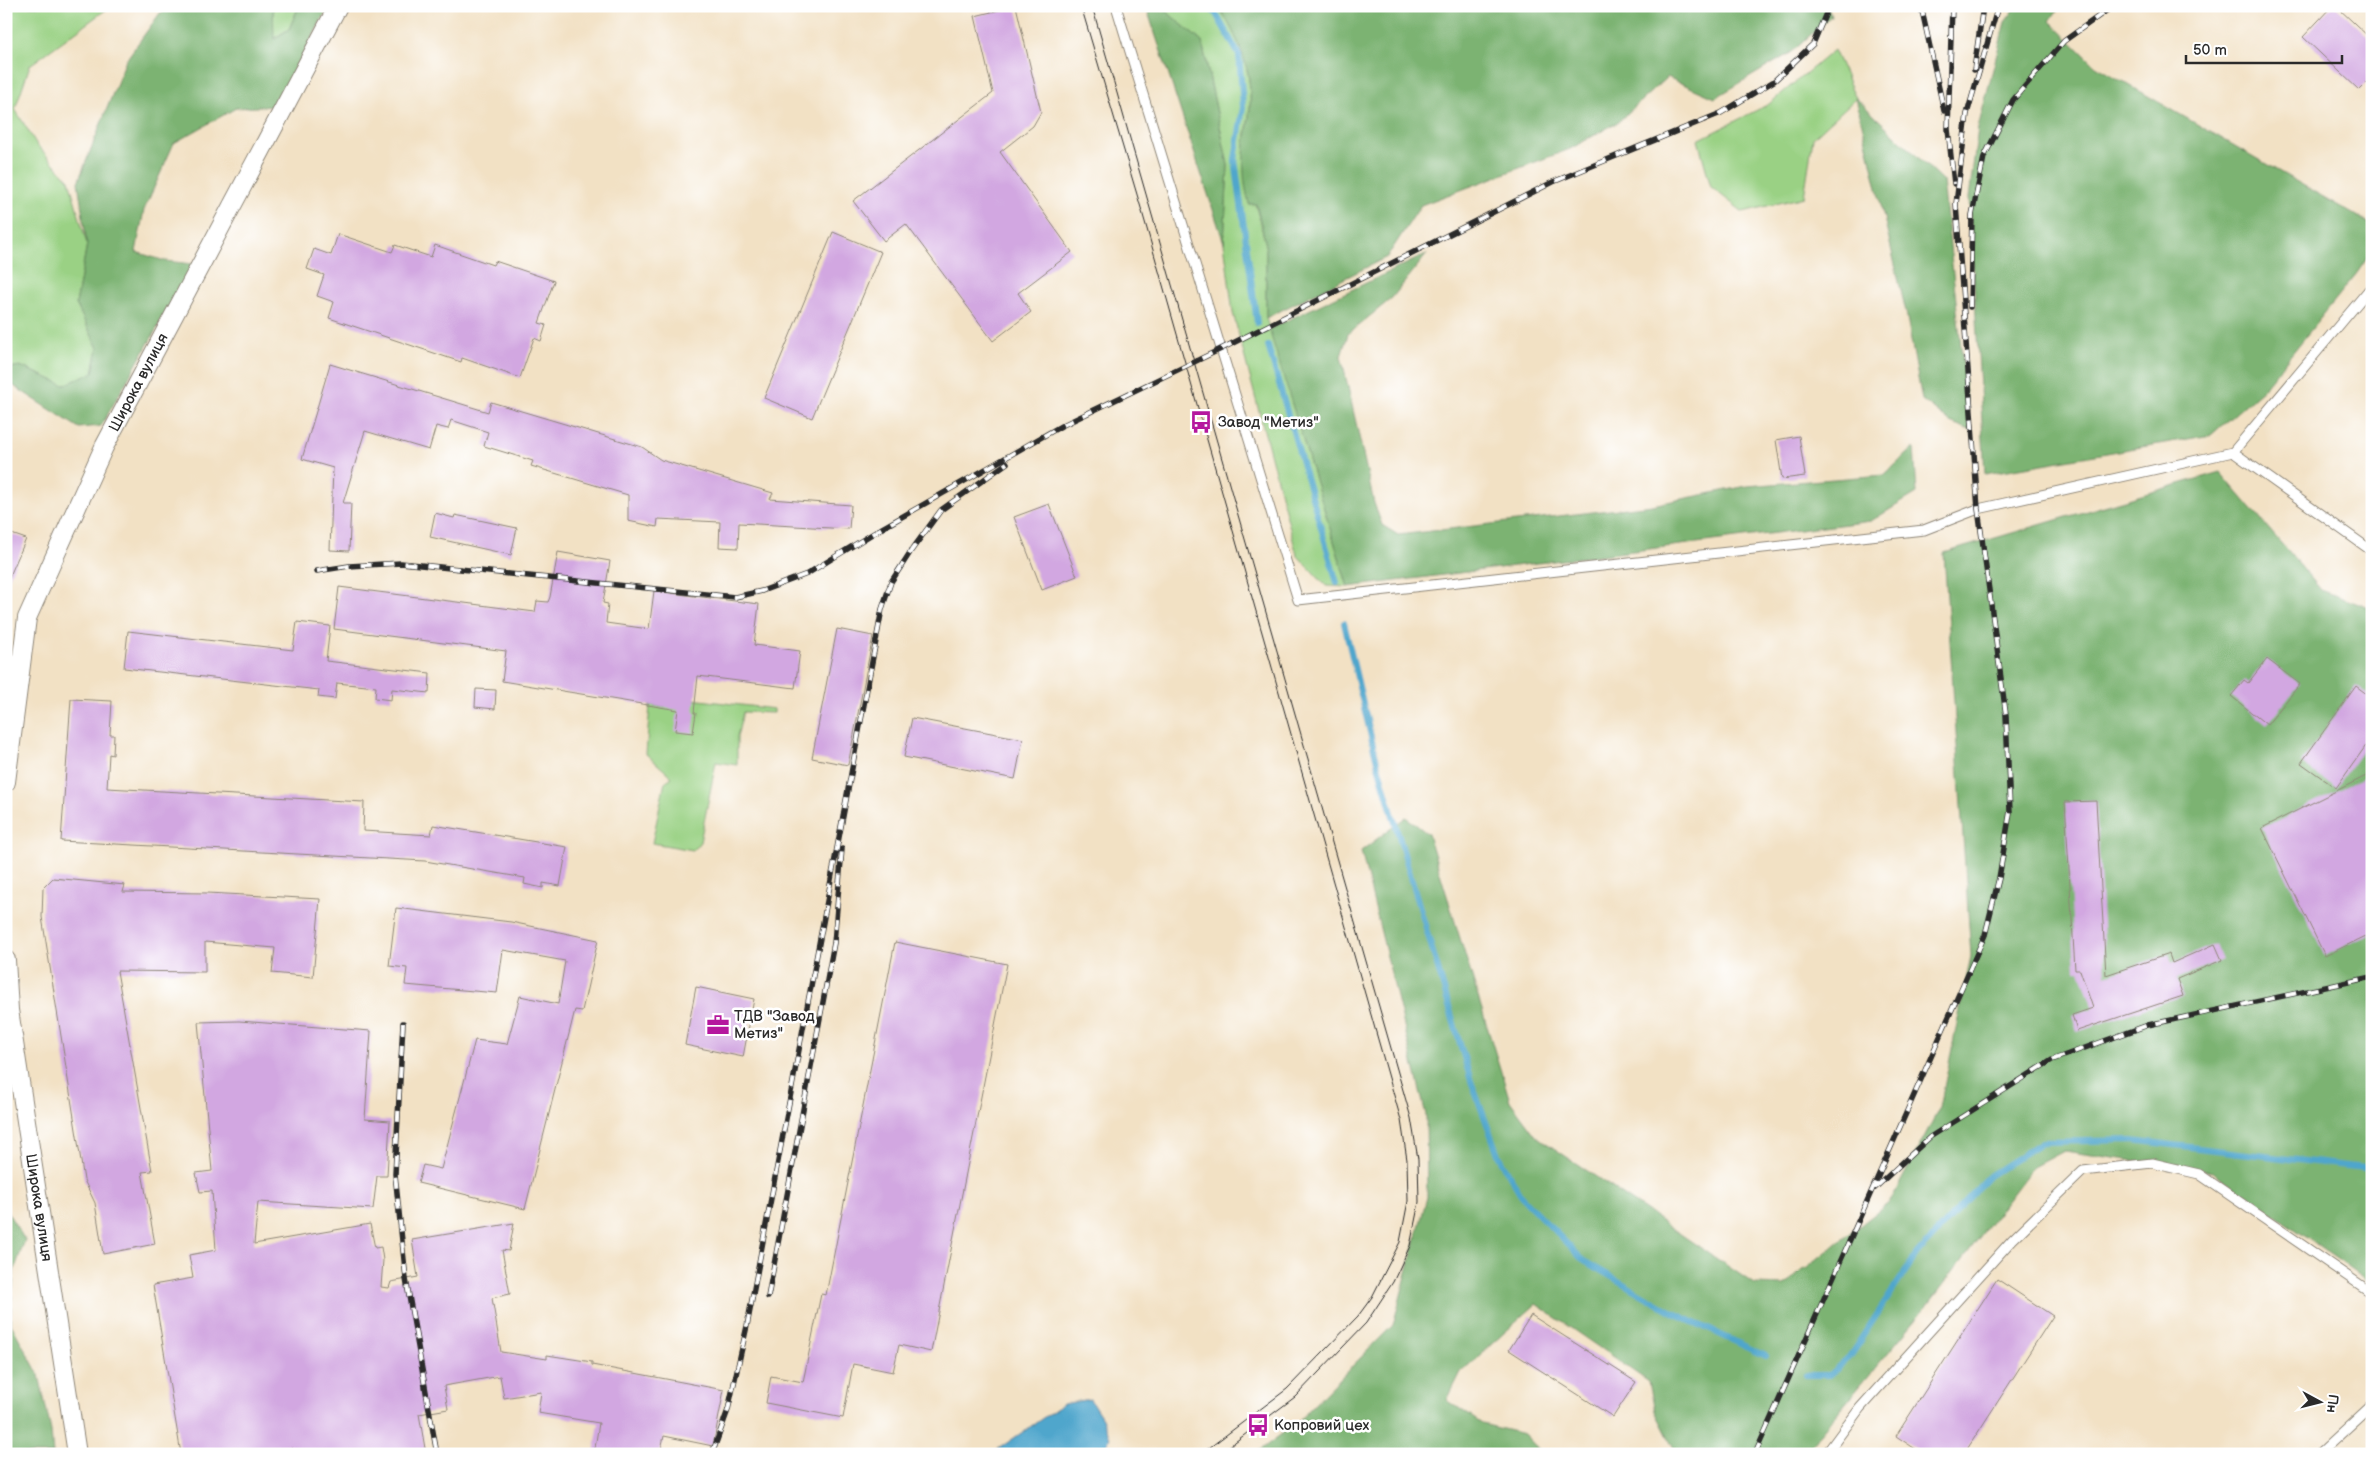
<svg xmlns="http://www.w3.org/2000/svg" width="2378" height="1460" font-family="'Balsamiq Sans',sans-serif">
  <rect width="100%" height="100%" fill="#fff"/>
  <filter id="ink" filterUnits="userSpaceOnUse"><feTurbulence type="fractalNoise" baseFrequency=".02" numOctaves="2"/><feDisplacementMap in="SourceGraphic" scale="10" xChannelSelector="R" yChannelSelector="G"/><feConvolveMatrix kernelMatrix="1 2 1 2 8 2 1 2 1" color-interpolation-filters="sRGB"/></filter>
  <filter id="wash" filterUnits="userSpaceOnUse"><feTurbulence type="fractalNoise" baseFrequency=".0096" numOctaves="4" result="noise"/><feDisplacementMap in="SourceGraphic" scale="20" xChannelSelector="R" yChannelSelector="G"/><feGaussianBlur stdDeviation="1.12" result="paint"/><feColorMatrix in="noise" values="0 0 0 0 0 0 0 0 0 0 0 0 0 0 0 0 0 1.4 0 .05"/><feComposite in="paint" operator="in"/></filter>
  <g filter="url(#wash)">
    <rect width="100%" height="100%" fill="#f2e1c4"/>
    <path fill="#9ad184" stroke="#627e58" d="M6,6H111L30,65L15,109L37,145L69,180L87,244L76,304L98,348L93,373L64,385L20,366L6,369Z
      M273,6H299L289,29L273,39Z
      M1160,6H1218C1238,36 1253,71 1250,108C1249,119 1246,131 1245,142C1245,162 1248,184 1249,204L1255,203L1266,245V318L1348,587L1326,586L1297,555L1233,313L1224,243L1228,165L1202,42Z
      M1834,50L1856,98L1813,138L1804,197L1743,212L1711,187L1698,140L1769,104Z
      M667,696L774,709V713L743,712L737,737V765L716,762L700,842L693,850L652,843L665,782L672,777L646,754L650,705L665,708Z"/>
    <path fill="#7bb372" stroke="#536f4e" d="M177,6H273L274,39L289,29L299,6H329L276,106L236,108L174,143L144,210L136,252L165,261L194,264L101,426L79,428L6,381V369L20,366L64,385L93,373L98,348L76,304L87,244L78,182L126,60L160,13Z
      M1146,6H1160L1202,42L1228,165L1224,243Z
      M1218,6H1828L1831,16L1792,52L1715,98L1667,77L1618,122L1570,149L1421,205L1387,257L1266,318V245L1256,204H1249C1247,194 1244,183 1244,173C1242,151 1248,129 1250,108C1253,71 1238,36 1218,6Z
      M2017,6H2060L2050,21L2096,66L2372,225V251L2357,273L2264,388L2211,435L1985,474L1969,198L1978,128L2005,22Z
      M1856,98L1943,181L1970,430L1950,422L1922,400L1906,312Z
      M1427,254L1392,298L1348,334L1341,356L1374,503L1382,525L1398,535L1652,505L1747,486L1884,475L1914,448L1917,493L1871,521L1348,587L1269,329Z
      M2220,472L2321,590L2372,609V1283L2213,1172L2064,1151L2032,1168L1928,1305L1803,1454H1677L1655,1411L1649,1382L1536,1304L1461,1372L1447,1400L1482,1424L1524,1434L1543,1454H1386L1382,1452L1255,1454L1295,1424L1393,1325L1427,1197L1426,1115L1361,851L1406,817L1428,834L1510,1101L1536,1136L1754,1284L1784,1285L1890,1202L1940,1107L1971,956L1944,553Z
      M6,1210L25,1240L14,1271L10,1322L39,1375L51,1431L53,1454H6Z"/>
    <path fill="#4fa6cc" stroke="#3d687c" d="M1090,1399L1102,1418L1110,1438L1102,1454H991L1063,1404Z"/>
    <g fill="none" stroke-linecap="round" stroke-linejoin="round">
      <path stroke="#4fa6cc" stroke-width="6" d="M1208,6L1216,14L1239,55L1243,107L1235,160L1257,323
        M1268,346L1337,583
        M1344,623L1377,762L1471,1081L1499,1157L1524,1200L1584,1261L1674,1313L1766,1356
        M1806,1375H1829L1849,1357L1917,1254L1989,1176L2042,1142L2132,1140L2372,1169"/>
    </g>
    <g id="blocks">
      <path fill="#d2a7e1" d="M1016,6L1041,112L1033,126L1000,152L1072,252L1018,293L1031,312L993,341L906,224L884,241L853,201L993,93L975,16Z
        M2332,6H2336L2372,40V77L2359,90L2303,37Z
        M833,232L881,252L812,418L764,398Z
        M338,234L392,252L395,245L431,257L435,245L493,265L495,261L554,281L539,323L546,325L541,341L534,338L520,378L462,358L461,362L329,318L334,302L317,296L324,275L307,269L314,249L331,255Z
        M330,364L488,412L491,402L642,447L661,460L773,493L770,499L851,505L849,529L739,523L738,548L719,547L720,522L658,519L657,527L628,521V495L531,466L533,461L484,446L488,432L451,420L448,429L436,426L429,450L365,431L343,503H351L349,551L330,550L333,468L302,459Z
        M1799,436L1805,476L1782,479L1776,440Z
        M1049,504L1077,576L1042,590L1014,517Z
        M435,513L454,518L455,515L517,528L511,555L430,537Z
        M6,532L26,539L6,585Z
        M558,552L610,561L603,603L608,604L606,623L649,629L654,591L759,604L754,645L800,651L795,688L698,676L694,713H696L693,733L675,731L678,710L502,681L506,651L334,629L339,587L535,612L537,601L548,602L550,597Z
        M297,622L330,626L326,661L430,673L429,693L392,689L391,700L375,698L376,687L337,683L335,699L318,697L319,690L124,668L128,631L293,650Z
        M837,629L873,636L848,765L812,758Z
        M2267,659L2300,684L2267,725L2231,696L2244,680L2248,683Z
        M2356,686L2372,698V737L2336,788L2301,763Z
        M476,689L496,690L495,709L475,707Z
        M71,699L112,701L110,735H114L113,755L109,754L107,788L364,802L363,831L431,835L433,825L567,847L560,886L543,883V888L524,884L525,878L425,861L61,841Z
        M912,718L1023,739L1015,779L904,757Z
        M2372,773V933L2325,956L2262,828Z
        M2096,801L2106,975L2169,954L2172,963L2215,944L2222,960L2177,979L2183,996L2077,1031L2072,1015L2093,1008L2080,970H2075L2065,802Z
        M53,878L125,885L123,892L207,893L320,899L313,977L272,973L275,948L205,942V972L117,971L152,1171L142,1172L155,1244L103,1254L95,1203L84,1180L42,917L43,888Z
        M396,908L511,922L598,940L582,1011L575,1010L525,1209L418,1183L423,1165L441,1169L475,1040L507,1044L520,996L558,1004L565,961L503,950L497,993L405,985L407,968L389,966Z
        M895,942L1007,964L931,1352L899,1345L893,1372L853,1364L843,1418L766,1403L771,1376L803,1382L821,1294L826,1295Z
        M696,987L754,999L743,1057L685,1045Z
        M239,1021L371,1031L365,1119L390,1121L387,1176H377L373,1209L258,1202L254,1244L370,1224L375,1248L381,1247L383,1260L381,1287L389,1288L391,1282L418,1277L412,1240L514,1223L509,1251L502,1250L510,1294L492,1298L501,1352L547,1359V1355L592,1362V1365L724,1390L713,1446L664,1436L660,1454H594L599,1423L538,1413L541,1392L504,1398L500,1376L444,1386L448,1409L419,1414L426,1454H293L292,1448L257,1454H181L153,1285L193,1278L189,1255L216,1250L212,1191L200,1192L196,1173L212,1171L198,1022Z
        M1997,1279L2053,1316L1964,1454H1923L1896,1436Z
        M1531,1315L1636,1382L1613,1417L1509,1350Z"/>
    </g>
  </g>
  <g filter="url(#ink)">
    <use href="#blocks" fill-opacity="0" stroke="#8e8678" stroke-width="1"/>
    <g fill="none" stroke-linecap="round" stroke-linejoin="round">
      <defs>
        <path id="service" d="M1116,6L1298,600L1924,530L1978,509L2233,452L2372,551
          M2233,452L2372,286
          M1826,1454L1860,1408L2012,1240L2083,1171L2152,1163L2199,1174L2372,1293
          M2319,1454L2372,1405"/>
        <g id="minor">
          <path id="s1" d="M6,782L27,618L104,447L338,6"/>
          <path id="s2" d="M6,960L9,1010L77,1454"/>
        </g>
      </defs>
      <use href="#service" stroke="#8e8678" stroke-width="11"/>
      <use href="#minor" stroke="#8e8678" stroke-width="20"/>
      <use href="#service" stroke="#fff" stroke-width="9"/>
      <use href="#minor" stroke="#fff" stroke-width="18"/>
      <path stroke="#2b2b2b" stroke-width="1" d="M1081,6L1141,208L1401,1120L1407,1160L1408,1201L1400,1242L1372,1297L1358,1316L1287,1389L1201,1454
        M1092,6L1411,1118L1418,1159L1419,1202L1410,1246L1393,1282L1366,1323L1295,1397L1219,1454"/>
      <defs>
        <path id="rail" d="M1921,6L1944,111
          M1952,6L1948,129L1954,184
          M1974,70L1983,6
          M1970,307L1972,215L1984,157L2013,100L2064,41L2113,6
          M317,571L349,566L401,563L735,597L762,591L807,574L877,531L1061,426L1221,349L1553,182L1721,113L1774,81L1813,44L1829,6
          M403,1023L395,1174L406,1279L437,1454
          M1875,1188L1930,1137L2052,1060L2148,1025L2372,977
          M768,1297L834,943L842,849
          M712,1454L728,1410L747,1326L882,609L891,582L911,551L941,510L1007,463
          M1755,1454L1985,935L1999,878L2010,812L2006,715L1978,509L1956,204L1967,114L1998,6"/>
      </defs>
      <use href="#rail" stroke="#2b2b2b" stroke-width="5.5"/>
      <use href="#rail" stroke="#fff" stroke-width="4" stroke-dasharray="11" stroke-linecap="butt"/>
    </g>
  </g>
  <defs>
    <symbol id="bus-bare" viewBox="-9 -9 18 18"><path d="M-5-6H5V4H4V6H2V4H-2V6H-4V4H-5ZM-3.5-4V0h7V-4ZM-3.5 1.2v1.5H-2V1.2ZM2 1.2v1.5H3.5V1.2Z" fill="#b5179e" stroke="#fff" stroke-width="2.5" paint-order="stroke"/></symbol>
    <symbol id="office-bare" viewBox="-9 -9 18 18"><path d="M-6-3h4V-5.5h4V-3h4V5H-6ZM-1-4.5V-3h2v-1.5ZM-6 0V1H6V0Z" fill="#b5179e" stroke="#fff" stroke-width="2.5" paint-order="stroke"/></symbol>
  </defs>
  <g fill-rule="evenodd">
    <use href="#bus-bare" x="1185" y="406" width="32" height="32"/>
    <use href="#office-bare" x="702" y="1009" width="32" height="32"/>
    <use href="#bus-bare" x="1242" y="1409" width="32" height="32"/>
  </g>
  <g text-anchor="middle" stroke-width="5" stroke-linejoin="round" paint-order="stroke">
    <g font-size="15" fill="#2b2b2b" stroke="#fff">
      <text dy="5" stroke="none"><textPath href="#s1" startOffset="426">Широка вулиця</textPath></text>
      <text dy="5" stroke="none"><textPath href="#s2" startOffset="250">Широка вулиця</textPath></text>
    </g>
    <g font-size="15" fill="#2b2b2b" stroke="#fff" text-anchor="start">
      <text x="1218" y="427">Завод "Метиз"</text>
      <text x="734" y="1021">ТДВ "Завод<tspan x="734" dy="17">Метиз"</tspan></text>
      <text x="1274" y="1430">Копровий цех</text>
    </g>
  </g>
  <rect width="2378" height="1460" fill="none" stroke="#fff" stroke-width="25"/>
  <g transform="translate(2320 1402) rotate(97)" stroke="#ffffff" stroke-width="4" paint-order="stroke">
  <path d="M0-4L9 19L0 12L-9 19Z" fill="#2b2b2b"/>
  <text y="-8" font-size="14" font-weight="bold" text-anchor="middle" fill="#2b2b2b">Пн</text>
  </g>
  <path d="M2186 55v8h156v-8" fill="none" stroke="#2b2b2b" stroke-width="2.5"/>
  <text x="2193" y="55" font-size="15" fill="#2b2b2b" stroke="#ffffff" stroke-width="4" paint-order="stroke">50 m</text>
</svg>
